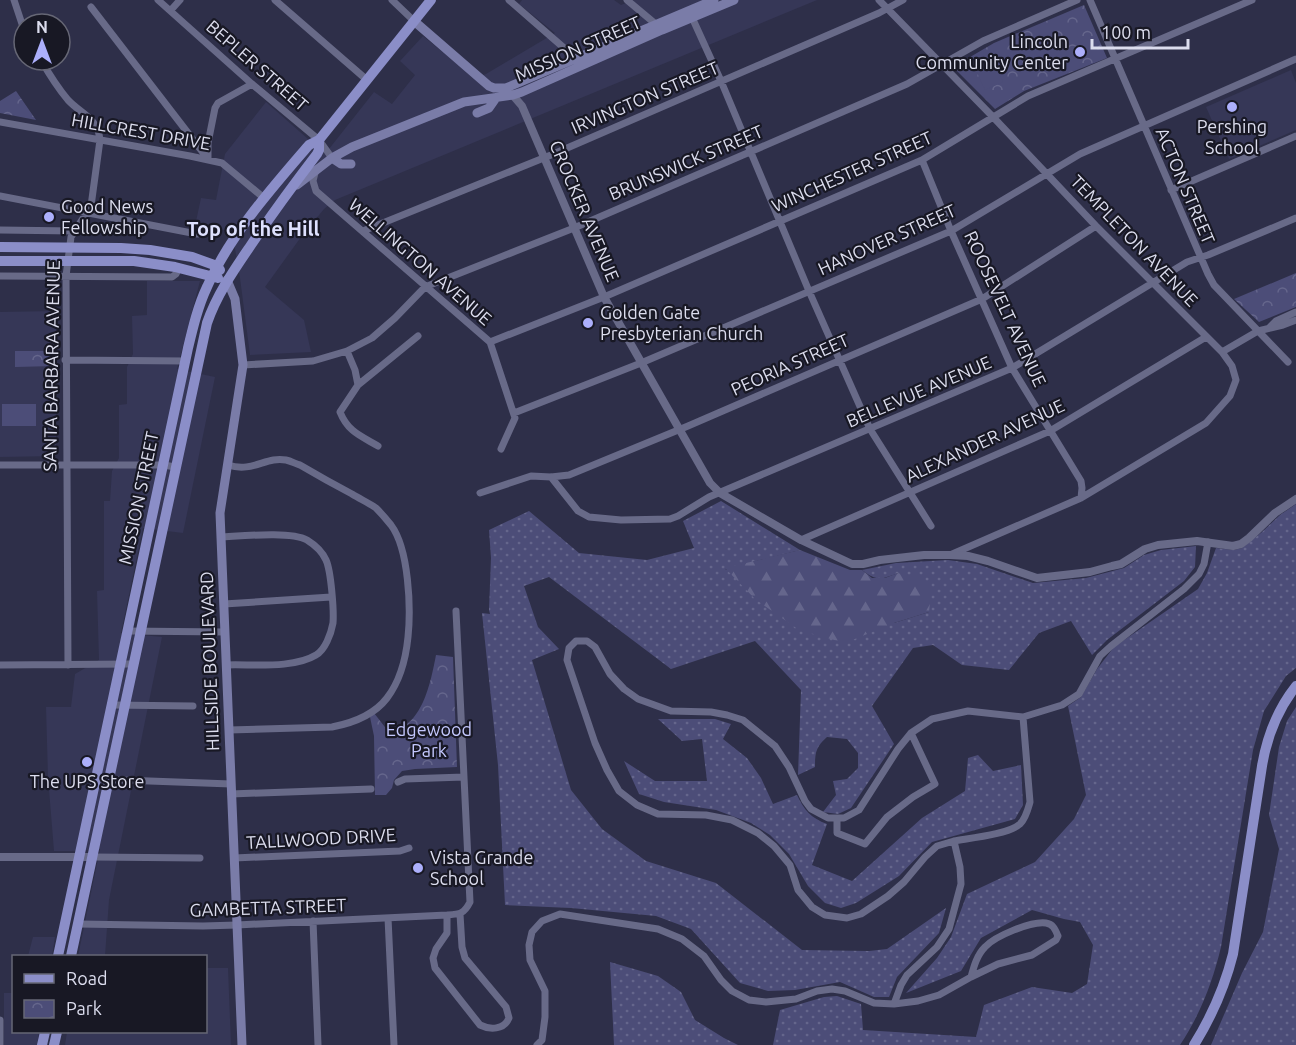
<svg xmlns="http://www.w3.org/2000/svg" width="1296" height="1045" font-family="Ubuntu,sans-serif">
  <defs>
    <pattern id="grass-dots" width="8" height="8" patternUnits="userSpaceOnUse" patternTransform="scale(1.5)"><rect width="8" height="8" fill="#4c4d78"/><path d="M2 2h.1M6 6h.1" fill="none" stroke="#65668c" stroke-width="1.8" stroke-linecap="round"/></pattern>
    <pattern id="forest-firs" width="22" height="20" patternUnits="userSpaceOnUse" patternTransform="scale(1.5)"><rect width="22" height="20" fill="#4c4d78"/><path d="M5 1l3.5 6h-7zM16 11l3.5 6h-7z" fill="#65668c"/></pattern>
    <pattern id="park-crowns" width="20" height="18" patternUnits="userSpaceOnUse" patternTransform="scale(1.5)"><rect width="20" height="18" fill="#4c4d78"/><path d="M2 6a3 3 0 1 1 6 0M12 15a3 3 0 1 1 6 0" fill="none" stroke="#65668c"/></pattern>
  </defs>
  <rect width="100%" height="100%" fill="#2e2f49"/>
  <path fill="#363757" d="M522,0H614L621,5L634,0H817L335,200L324,209L301,237L265,287L304,320L311,352L250,355L240,278L232,231L195,226L201,198L216,200L225,154L266,102L325,154L374,92L392,104L415,75L400,61L423,36L475,78L486,74L555,33L519,4Z
    M1291,70L1296,83V130L1229,159L1206,107Z
    M147,281H200L177,369L215,377L183,533L143,528L121,633L162,637L109,900L105,956H78L100,849L72,851H54L48,777L46,707H71L75,674L99,660L97,591L104,590V501H110L112,471L119,458V405L127,404V367L133,354L132,316L147,315Z
    M56,311V456L0,457V312Z
    M33,937H55L52,956H28Z
    M206,968H228L231,1045H65L67,1032H206Z
    M4,993H13L14,1032H39L37,1045H4Z"/>
  <path fill="url(#grass-dots)" d="M721,501L800,550L725,569L894,623L929,612L898,573C881,580 876,581 862,570L896,563L948,560L977,564L1033,583L1086,578L1124,568L1144,555L1161,550L1196,546L1195,567L1184,581L1107,640L1092,655L1071,621L1039,633L1009,670L962,665L933,645L913,648L872,706L894,744L851,808L838,814L823,812L836,795L833,781L847,779L858,768V753L847,739L827,737C816,747 815,752 815,767L798,775L801,690L755,641L671,669L549,577L524,586L538,627L559,649L532,660L571,790L602,829L646,861L716,883L802,950L869,951L887,949L946,908L939,933L897,977L889,997H874L840,982L795,990L768,991L740,983L691,929L656,916L571,908L505,905L498,765L482,613L490,614L489,610L491,558L489,530L529,511L579,553L647,560L694,548L683,521Z
    M1296,504V668L1286,676L1264,711L1253,750L1221,947C1213,981 1200,1015 1180,1045H773L780,1010L824,997L837,996L861,1004L863,1030L976,1037L984,1005L1032,987L1072,993L1087,984L1093,945L1080,922L1064,919L1032,910L981,938L961,971L906,993L937,958L951,937L967,894L1035,862L1074,819L1086,795L1068,706L1081,697L1097,669L1114,647L1198,589L1207,573L1216,548L1234,550L1242,548L1262,532L1280,515Z
    M1296,707V1045H1211L1242,973L1263,932L1279,849L1269,815L1279,747L1287,721Z
    M658,719H715L731,724L723,739L747,758L761,778L773,804L797,795C804,810 811,818 827,824L812,865L852,881L922,818L965,791L968,758L978,755L993,771L1021,765L1023,805L1015,819L932,842L899,876L856,903L841,908L825,903L808,886L789,854L770,835L751,823L716,810L664,802L639,794L624,761L655,781H707L702,739L682,741Z
    M610,962L658,976L681,992L695,1020L724,1038L738,1045H614Z"/>
  <path fill="url(#forest-firs)" d="M800,550L850,570H862L872,578H885L898,573L916,577L931,592L929,612L894,623L845,643L799,630L755,599L725,568Z"/>
  <path fill="url(#park-crowns)" d="M1084,5L1107,58L1024,91L995,109L953,67L994,43Z
    M16,91L36,120L0,113V101Z
    M1296,273V307L1259,322L1234,299Z
    M15,351H53V366L15,367Z
    M436,655L453,657L457,767L415,769L402,771L394,780L392,788L386,795H375L374,736L370,717L374,713L388,731C422,730 431,681 436,655Z"/>
  <path fill="#4c4d78" d="M992,58L1003,82L985,90L974,66Z
    M2,404H36V426H2Z"/>
  <g fill="none" stroke-linecap="round" stroke-linejoin="round">
    <path stroke="#686a88" stroke-width="7" d="M14,0L24,30
      M158,0L252,84L319,140L332,158
      M275,0L367,80
      M392,0L414,21
      M509,0L579,61
      M627,0L658,26
      M879,0L994,118L1096,226L1222,352L1232,366L1236,380L1230,396L1206,423L1081,498L950,555
      M1090,0L1208,274L1214,285L1288,362
      M91,7L208,159
      M171,10L180,0
      M690,13L721,81L809,291L870,429L931,526
      M41,60C49,74 57,87 68,100C81,114 98,118 100,140L91,206L71,237L66,276L68,665
      M0,122L190,156L222,163L264,198
      M208,159V143L215,108L218,103L252,84
      M922,160L951,231L1012,368L1081,481L1082,488L1081,498
      M316,169L313,181L316,191L490,342L515,418L501,449
      M1171,190L1296,136
      M0,196L197,234
      M0,230L74,231
      M363,231L551,155L879,13L903,0
      M0,276L172,277L176,274L179,268
      M1270,327L1276,321L1296,312
      M490,342L604,297L922,160L1028,96L1252,0
      M347,351L355,370L358,385L340,412C348,432 361,436 378,446
      M1222,352L1258,331L1283,325L1296,320
      M65,360L186,361
      M243,365L313,361L347,351L372,338L395,318L425,287L574,228L907,84L983,41L1077,0
      M358,385L418,336
      M514,413L641,363L951,231L1080,154L1296,59
      M0,465H163L176,467
      M228,465C253,473 266,456 286,460C291,461 296,464 300,465C317,475 335,485 352,494C360,499 369,503 376,508C381,513 387,520 391,525C409,549 411,608 408,637C406,657 400,681 387,698C374,715 353,723 332,727L229,730
      M551,477L578,511L589,517L621,520L670,519L678,516L709,497L1012,368L1187,262L1208,255L1296,218
      M480,493L531,476L551,477L569,475L688,426L982,299L1096,226
      M221,537C242,536 291,531 307,540C315,545 322,551 326,560C331,571 334,610 333,623C331,634 325,650 316,655C293,669 253,664 226,665
      M801,540L1050,431L1206,337
      M224,604L331,597
      M127,631L225,632
      M0,665L133,664
      M111,705L193,706
      M95,779L231,784
      M398,782L405,779L464,777
      M231,794L371,789
      M837,818V833L865,844L887,817L913,797L935,784L911,733
      M954,841L937,846L925,857L904,882L888,896L861,914L847,918L825,915L812,907L798,890L790,865L774,846L758,833L732,820L706,815L658,814L637,805L619,791L607,770L595,743L567,660L569,648L576,641H587L595,647L610,674L624,689L638,699L671,711L711,712L727,715L743,720L775,746L789,767L805,801L811,809L828,818H844L859,810L898,749L911,733L932,719L968,711L1023,717L1062,705L1079,694L1100,656L1111,646L1184,589L1199,574L1204,564L1208,542
      M92,857L200,858
      M234,858L400,851L409,848
      M447,915V933L436,949L433,958L435,968L480,1025C490,1030 504,1030 509,1018L506,1007L465,958L462,947L460,914
      M388,918L394,1045
      M313,921L318,1045
      M78,924L203,926L237,925L447,915C460,914 464,914 470,902L456,611
      M894,1004L901,985L907,975L937,947L949,929L961,884L960,867L954,841C971,838 1009,834 1020,824C1026,818 1028,809 1030,802L1023,717
      M0,1020V1045
      M537,1045L542,1040L545,1017V991L530,960L529,945L532,932L542,921L560,914L658,929L682,939L704,956L721,980L732,991L749,1000L766,1002L796,999L817,991L832,989L845,991L874,1003L894,1004L918,1001L939,995L971,977L998,964L1032,955L1056,940L1058,936C1055,929 1053,924 1046,923C1031,921 995,936 985,947C977,955 974,966 971,977"/>
    <path stroke="#686a88" stroke-width="8" d="M510,92L522,106L604,297L710,483L720,493L801,540L852,564H863L880,560L924,555H950L968,556L988,561L1037,578L1090,572L1112,566L1121,564L1145,549L1158,545L1197,541L1233,546L1241,544L1249,538L1275,513L1296,499
      M0,857H92"/>
    <path stroke="#7a7ca8" stroke-width="9" d="M414,21L489,86L494,88H506L714,0
      M477,113L489,108L496,98
      M332,158L341,164H351
      M297,185L332,158L352,147L464,102L513,95L522,92L662,30L734,0
      M227,280L235,299L243,365L220,513L242,1045"/>
    <path stroke="#8b8ec8" stroke-width="10" d="M0,247L121,248L150,250L192,257L217,266L220,270
      M0,261H134L175,267L218,278
      M58,956L188,348C193,327 198,306 207,287C230,235 272,188 309,145L319,140L431,0
      M71,956L207,323C217,294 234,270 251,245C272,214 294,184 317,154L319,150V140
      M42,1045L45,1032
      M54,1045L57,1032
      M1194,1045C1212,1016 1225,986 1233,954L1262,766C1267,736 1277,710 1296,686"/>
  </g>
  <g fill="#acaffb" stroke="#181824" stroke-width="2">
    <circle cx="1080" cy="52" r="6"/>
    <circle cx="1232" cy="107" r="6"/>
    <circle cx="49" cy="217" r="6"/>
    <circle cx="588" cy="323" r="6"/>
    <circle cx="87" cy="762" r="6"/>
    <circle cx="418" cy="868" r="6"/>
  </g>
  <g text-anchor="middle" stroke-width="4.5" stroke-linejoin="round" paint-order="stroke">
    <g font-size="18" fill="#dcddee" stroke="#181824" text-anchor="start">
      <text x="1068" y="48" text-anchor="end">Lincoln<tspan x="1068" dy="21">Community Center</tspan></text>
      <text x="1232" y="133" text-anchor="middle">Pershing<tspan x="1232" dy="21">School</tspan></text>
      <text x="61" y="213">Good News<tspan x="61" dy="21">Fellowship</tspan></text>
      <text x="600" y="319">Golden Gate<tspan x="600" dy="21">Presbyterian Church</tspan></text>
      <text x="87" y="788" text-anchor="middle">The UPS Store</text>
      <text x="430" y="864">Vista Grande<tspan x="430" dy="21">School</tspan></text>
    </g>
    <g font-size="18" fill="#dcddee" stroke="#181824">
      <text transform="translate(578 49) rotate(-24)" y="6">MISSION STREET</text>
      <text transform="translate(257 66) rotate(41)" y="6">BEPLER STREET</text>
      <text transform="translate(645 98) rotate(-23)" y="6">IRVINGTON STREET</text>
      <text transform="translate(141 132) rotate(10)" y="6">HILLCREST DRIVE</text>
      <text transform="translate(686 163) rotate(-23)" y="6">BRUNSWICK STREET</text>
      <text transform="translate(852 172) rotate(-24)" y="6">WINCHESTER STREET</text>
      <text transform="translate(1185 186) rotate(67)" y="6">ACTON STREET</text>
      <text transform="translate(584 211) rotate(67)" y="6">CROCKER AVENUE</text>
      <text transform="translate(887 240) rotate(-24)" y="6">HANOVER STREET</text>
      <text transform="translate(1134 241) rotate(46)" y="6">TEMPLETON AVENUE</text>
      <text transform="translate(420 262) rotate(41)" y="6">WELLINGTON AVENUE</text>
      <text transform="translate(1005 309) rotate(65)" y="6">ROOSEVELT AVENUE</text>
      <text transform="translate(790 365) rotate(-24)" y="6">PEORIA STREET</text>
      <text transform="translate(52 366) rotate(-89)" y="6">SANTA BARBARA AVENUE</text>
      <text transform="translate(919 392) rotate(-23)" y="6">BELLEVUE AVENUE</text>
      <text transform="translate(985 441) rotate(-25)" y="6">ALEXANDER AVENUE</text>
      <text transform="translate(139 498) rotate(-78)" y="6">MISSION STREET</text>
      <text transform="translate(210 661) rotate(-92)" y="6">HILLSIDE BOULEVARD</text>
      <text transform="translate(321 839) rotate(-3)" y="6">TALLWOOD DRIVE</text>
      <text transform="translate(268 908) rotate(-2)" y="6">GAMBETTA STREET</text>
    </g>
    <g font-size="18" fill="#c3c7fd" stroke="#181824">
      <text x="429" y="736">Edgewood<tspan x="429" dy="21">Park</tspan></text>
    </g>
    <g font-size="20" font-weight="bold" fill="#dee1fe" stroke="#181824">
      <text x="253" y="236">Top of the Hill</text>
    </g>
  </g>
  <rect x="12" y="955" width="195" height="78" fill="#181824" stroke="#666775" stroke-width="1.5"/>
  <rect x="24" y="974" width="30" height="9" fill="#8b8ec8" stroke="#666775" stroke-width="1.5"/>
  <text x="66" y="985" font-size="18" fill="#dcddee">Road</text>
  <rect x="24" y="1000" width="30" height="18" fill="url(#park-crowns)" stroke="#666775" stroke-width="1.5"/>
  <text x="66" y="1015" font-size="18" fill="#dcddee">Park</text>
  <g transform="translate(42 42)"><circle r="28" fill="#181824" stroke="#666775" stroke-width="1.5"/>
  <path d="M0-4.5L10 22L0 15L-10 22Z" fill="#acaffb"/>
  <text y="-9" font-size="16" font-weight="bold" text-anchor="middle" fill="#dcddee">N</text>
  </g>
  <path d="M1092 39v9h96v-9" fill="none" stroke="#dcddee" stroke-width="3"/>
  <text x="1101" y="39" font-size="18" fill="#dcddee" stroke="#181824" stroke-width="4.5" paint-order="stroke">100 m</text>
</svg>
